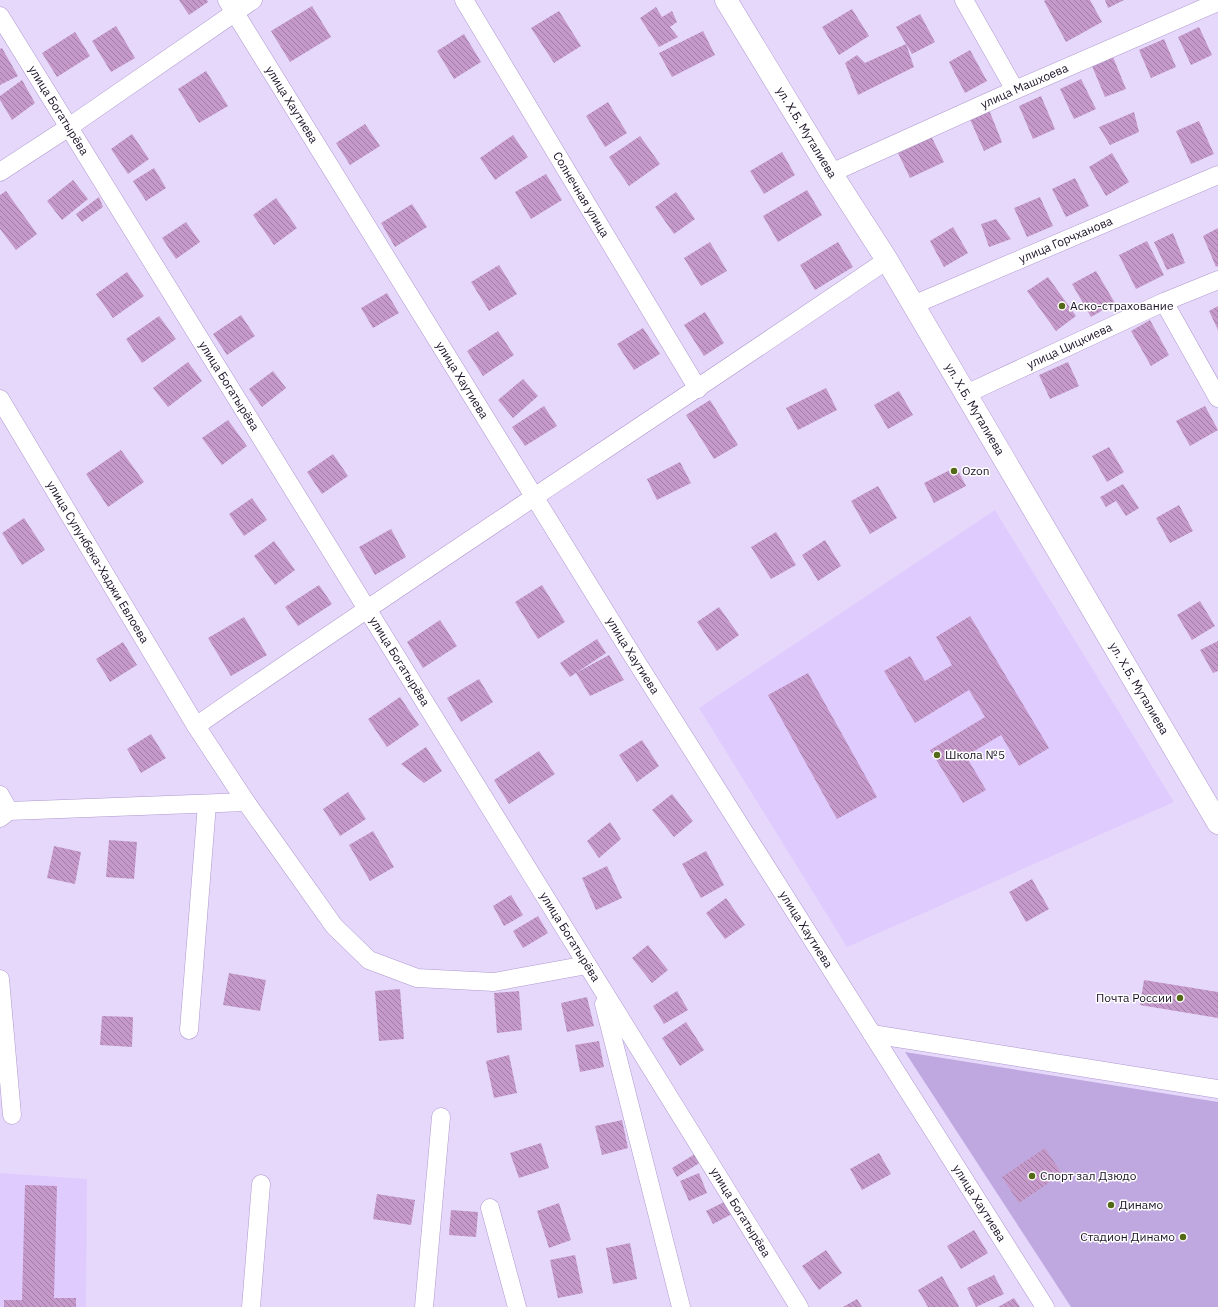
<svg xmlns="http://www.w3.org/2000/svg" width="1218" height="1307" font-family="'IBM Plex Sans',sans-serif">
  <defs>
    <pattern id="building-back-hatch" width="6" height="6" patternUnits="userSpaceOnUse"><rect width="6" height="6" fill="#c59aca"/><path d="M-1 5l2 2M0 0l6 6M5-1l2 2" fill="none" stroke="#9f7ca4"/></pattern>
  </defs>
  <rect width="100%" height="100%" fill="#e6d8fb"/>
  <path fill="#e0cbff" d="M995,510L1174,802L847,947L699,708Z
    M0,1173L87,1179L86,1307H0Z"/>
  <path fill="#bfa8e0" d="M905,1052L1218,1102V1307H1071Z"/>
  <path fill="url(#building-back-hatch)" d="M179,0H207L208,2L189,15Z
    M1046,0H1090L1102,22L1066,42L1044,1Z
    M1105,0H1124L1108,8Z
    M312,6L331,37L290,62L271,31Z
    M656,7L662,17L672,11L677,22L670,27L678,37L659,47L640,18Z
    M852,9L869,36L839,55L822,27Z
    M559,11L581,46L554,63L531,28Z
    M920,14L935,42L912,54L906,44L914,67L858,95L845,63L857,55L865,63L906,44L896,27Z
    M116,26L135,58L111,72L92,41Z
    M1199,27L1212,55L1191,65L1178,37Z
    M703,31L715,55L672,77L659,53Z
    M75,32L90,56L57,77L42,53Z
    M464,34L481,62L454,79L437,51Z
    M1164,39L1176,67L1151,78L1139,50Z
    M2,48L18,76L0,85V49Z
    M970,50L987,81L965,93L949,62Z
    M1113,57L1126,89L1105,97L1092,66Z
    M206,71L228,106L199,123L178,89Z
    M1081,79L1096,109L1074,119L1060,89Z
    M22,80L35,103L12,120L0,100V96Z
    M1041,96L1055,129L1033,139L1019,106Z
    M608,102L627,133L605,147L586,116Z
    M989,110L1002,142L984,151L969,117Z
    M1134,112L1139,132L1110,145L1099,127Z
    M1199,121L1214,154L1191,164L1176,131Z
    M365,124L380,146L350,165L336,143Z
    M132,134L149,159L128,174L111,149Z
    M513,135L528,157L495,180L480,158Z
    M640,136L660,164L629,186L609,157Z
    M931,136L944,162L910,178L898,153Z
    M782,152L795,175L764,194L750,171Z
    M1112,153L1129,182L1106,196L1089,167Z
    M154,168L166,188L146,201L133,181Z
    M546,174L562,200L531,219L515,192Z
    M1075,178L1089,206L1066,217L1052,189Z
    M73,180L88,199L62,220L47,201Z
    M807,190L822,215L778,242L763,216Z
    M6,191L37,234L16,250L0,229V195Z
    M676,192L695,219L674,234L655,207Z
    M99,197L103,207L82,222L76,214Z
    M1040,197L1053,226L1027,237L1014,208Z
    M276,198L297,228L274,245L253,215Z
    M412,204L427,227L395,247L381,223Z
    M996,219L1011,239L989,247L981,224Z
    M186,222L200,242L176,259L162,238Z
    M953,227L968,253L944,267L930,241Z
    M1218,228V266L1216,267L1203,236Z
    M1173,233L1185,263L1167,270L1154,242Z
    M1147,241L1164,275L1136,289L1119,255Z
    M710,242L727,271L701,286L684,258Z
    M838,242L853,267L815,290L800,265Z
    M499,265L517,294L489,311L471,282Z
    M1096,271L1115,303L1091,317L1072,284Z
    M127,272L144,296L113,318L96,294Z
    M1048,277L1076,316L1056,331L1027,291Z
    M387,293L399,313L373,328L361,308Z
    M1218,306V330L1209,311Z
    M705,312L724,343L704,356L684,325Z
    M241,315L255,336L227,355L213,334Z
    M159,316L176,339L142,363L126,339Z
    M1150,320L1169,355L1151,366L1131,331Z
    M643,328L660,354L634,370L617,344Z
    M498,331L514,355L483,376L467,351Z
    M188,362L202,381L168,407L153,388Z
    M1068,362L1079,386L1050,399L1039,375Z
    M273,371L286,388L262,407L249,389Z
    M523,379L538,396L513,418L498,400Z
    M826,388L837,410L798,430L786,408Z
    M899,391L913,415L888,429L874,405Z
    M710,400L738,445L714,459L686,415Z
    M544,406L557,426L525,446L512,427Z
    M1205,406L1218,430L1190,446L1176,421Z
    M228,420L247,446L222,465L202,438Z
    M1109,447L1124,472L1107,482L1092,456Z
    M121,450L144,482L108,507L86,474Z
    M333,454L348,476L322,494L307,472Z
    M680,462L691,483L657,500L647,479Z
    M956,467L966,486L934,503L924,483Z
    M1123,484L1139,508L1126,516L1116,501L1106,507L1100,497Z
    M878,486L897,518L870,534L851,501Z
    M252,498L267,520L244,536L229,514Z
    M1179,505L1193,531L1170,543L1156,518Z
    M24,518L45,550L22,565L2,533Z
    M391,529L406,557L375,575L359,547Z
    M776,532L796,565L771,579L751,547Z
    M825,540L841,566L818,581L802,555Z
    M274,541L295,570L275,585L254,556Z
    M319,585L332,604L298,626L285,607Z
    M542,585L565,622L538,639L515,602Z
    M1200,601L1215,626L1192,640L1177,615Z
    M719,607L739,635L717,651L697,622Z
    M970,616L1049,748L1019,766L1001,735L966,756L986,790L963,803L930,750L985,717L969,690L915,723L884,671L910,656L925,681L952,665L936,637Z
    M244,617L267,655L231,676L208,638Z
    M440,620L457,646L423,668L407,642Z
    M597,639L606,653L570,677L560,663Z
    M1218,641V671L1213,673L1200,650Z
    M123,642L137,665L110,682L96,659Z
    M609,655L624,680L590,696L576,673Z
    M808,673L877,797L837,819L768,695Z
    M479,679L493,702L461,722L447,698Z
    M400,697L419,725L387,747L368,719Z
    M151,734L166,758L141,773L127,749Z
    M642,740L659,766L637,782L619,755Z
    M426,747L442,771L424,783L401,764Z
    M539,751L555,774L509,804L494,780Z
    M348,792L366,819L340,836L323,809Z
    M672,794L693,821L674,837L652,810Z
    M610,822L621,839L599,858L587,841Z
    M373,831L394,867L370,881L349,845Z
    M109,840L137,842L134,879L106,877Z
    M54,846L81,852L75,884L47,878Z
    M706,851L724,885L701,898L682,864Z
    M607,866L622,898L596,910L582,878Z
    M1032,879L1049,909L1026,922L1009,892Z
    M511,895L523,915L504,926L493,906Z
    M726,898L745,925L725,939L706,913Z
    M538,916L548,933L523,948L513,931Z
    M648,945L668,970L652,983L632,958Z
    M229,973L266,980L260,1011L223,1005Z
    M1144,980L1218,992V1018L1140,1005Z
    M400,989L404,1039L379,1041L375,991Z
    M519,991L522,1030L497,1033L494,993Z
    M677,991L688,1010L664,1024L653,1006Z
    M587,997L594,1026L567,1032L561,1003Z
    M102,1016L133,1017L132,1047L100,1045Z
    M686,1022L704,1050L680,1066L662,1038Z
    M599,1041L604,1067L580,1072L575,1045Z
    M509,1055L517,1093L494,1098L486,1061Z
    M622,1120L628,1148L602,1155L595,1126Z
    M541,1143L549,1168L519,1178L510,1153Z
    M1045,1148L1062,1174L1019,1203L1002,1177Z
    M879,1153L891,1174L862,1190L850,1169Z
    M695,1154L701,1162L677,1177L672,1168Z
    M699,1173L707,1193L689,1201L680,1181Z
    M25,1185L57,1186L54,1298H76V1307H4V1300H22Z
    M377,1194L415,1200L411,1225L373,1219Z
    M724,1202L732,1214L713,1224L706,1211Z
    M559,1203L571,1240L549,1248L537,1211Z
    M451,1210L478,1212L476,1237L449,1235Z
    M974,1230L988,1253L961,1269L947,1246Z
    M630,1243L637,1279L613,1284L606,1248Z
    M826,1250L842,1273L819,1290L802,1266Z
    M575,1255L583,1293L558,1298L550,1260Z
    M994,1275L1004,1294L976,1307L967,1288Z
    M942,1276L959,1306L958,1307H928L918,1290Z
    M1014,1298L1020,1307H998Z
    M857,1299L862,1307H843Z"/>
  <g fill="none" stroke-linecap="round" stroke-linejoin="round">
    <defs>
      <g id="minor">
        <path id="s1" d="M227,0L629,650L1045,1307"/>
        <path id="s2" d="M464,0L698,389"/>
        <path d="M964,0L1015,90"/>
        <path id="s3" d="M0,16L799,1307"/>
        <path d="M0,172L69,127L253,0"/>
        <path id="s4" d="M831,173L1015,90L1218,2"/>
        <path d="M1164,302L1218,398"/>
        <path id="s5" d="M913,305L1218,175"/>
        <path id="s6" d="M966,394L1164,302L1218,280"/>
        <path id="s7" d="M0,399L196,726L246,802L9,811L0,818"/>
        <path d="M196,726C424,568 657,417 887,260"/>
        <path d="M0,795L9,811"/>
        <path d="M246,802L334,926L369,960L417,978L494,982L587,965"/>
        <path d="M0,979L12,1115"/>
        <path d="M604,1004L681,1307"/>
        <path d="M189,1030L207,804"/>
        <path d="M872,1034L1218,1089"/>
        <path d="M490,1208L517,1307"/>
        <path d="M251,1307L261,1184"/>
        <path d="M424,1307L441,1117"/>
      </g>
      <g id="major">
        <path id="s8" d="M726,0L831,173L887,260L1218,823"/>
      </g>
    </defs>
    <use href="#minor" stroke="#af98d0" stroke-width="19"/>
    <use href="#major" stroke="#af98d0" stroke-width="23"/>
    <use href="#minor" stroke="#fff" stroke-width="18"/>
    <use href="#major" stroke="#fff" stroke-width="22"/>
  </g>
  <g fill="#546917" stroke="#fff" stroke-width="1.5">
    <circle cx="1062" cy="306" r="4"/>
    <circle cx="954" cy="471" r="4"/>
    <circle cx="937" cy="755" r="4"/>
    <circle cx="1180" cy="998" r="4"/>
    <circle cx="1032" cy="1176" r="4"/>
    <circle cx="1111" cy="1205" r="4"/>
    <circle cx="1183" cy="1237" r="4"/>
  </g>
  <g text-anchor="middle" stroke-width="3" stroke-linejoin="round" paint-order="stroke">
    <g font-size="12" fill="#1c1328" stroke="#fff">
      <text dy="4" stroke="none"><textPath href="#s4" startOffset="212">улица Машхоева</textPath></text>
      <text dy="4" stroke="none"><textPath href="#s1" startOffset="123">улица Хаутиева</textPath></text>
      <text dy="4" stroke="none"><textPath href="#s3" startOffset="111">улица Богатырёва</textPath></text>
      <text dy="4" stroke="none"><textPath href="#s8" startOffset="155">ул. Х.Б. Муталиева</textPath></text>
      <text dy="4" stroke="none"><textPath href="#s2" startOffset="227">Солнечная улица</textPath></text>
      <text dy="4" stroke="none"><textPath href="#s5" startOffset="166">улица Горчханова</textPath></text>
      <text dy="4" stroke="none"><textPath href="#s6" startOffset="114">улица Цицкиева</textPath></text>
      <text dy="4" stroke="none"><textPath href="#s1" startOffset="447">улица Хаутиева</textPath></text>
      <text dy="4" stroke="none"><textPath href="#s3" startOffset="435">улица Богатырёва</textPath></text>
      <text dy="4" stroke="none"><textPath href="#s8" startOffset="479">ул. Х.Б. Муталиева</textPath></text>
      <text dy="4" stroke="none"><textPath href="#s7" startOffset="190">улица Сулунбека-Хаджи Евлоева</textPath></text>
      <text dy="4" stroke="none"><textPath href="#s1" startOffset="771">улица Хаутиева</textPath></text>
      <text dy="4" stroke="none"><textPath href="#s3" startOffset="759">улица Богатырёва</textPath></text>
      <text dy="4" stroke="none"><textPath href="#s8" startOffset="803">ул. Х.Б. Муталиева</textPath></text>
      <text dy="4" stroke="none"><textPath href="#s1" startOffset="1095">улица Хаутиева</textPath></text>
      <text dy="4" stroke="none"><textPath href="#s3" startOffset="1083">улица Богатырёва</textPath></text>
      <text dy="4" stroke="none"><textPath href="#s1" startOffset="1419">улица Хаутиева</textPath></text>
      <text dy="4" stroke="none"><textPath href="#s3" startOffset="1407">улица Богатырёва</textPath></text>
    </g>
    <g font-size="12" fill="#1c1328" stroke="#fff" text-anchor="start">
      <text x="1070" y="310">Аско-страхование</text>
      <text x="962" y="475">Ozon</text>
      <text x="945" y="759">Школа №5</text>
      <text x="1172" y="1002" text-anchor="end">Почта России</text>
      <text x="1040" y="1180">Спорт зал Дзюдо</text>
      <text x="1119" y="1209">Динамо</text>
      <text x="1175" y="1241" text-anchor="end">Стадион Динамо</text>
    </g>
  </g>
</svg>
